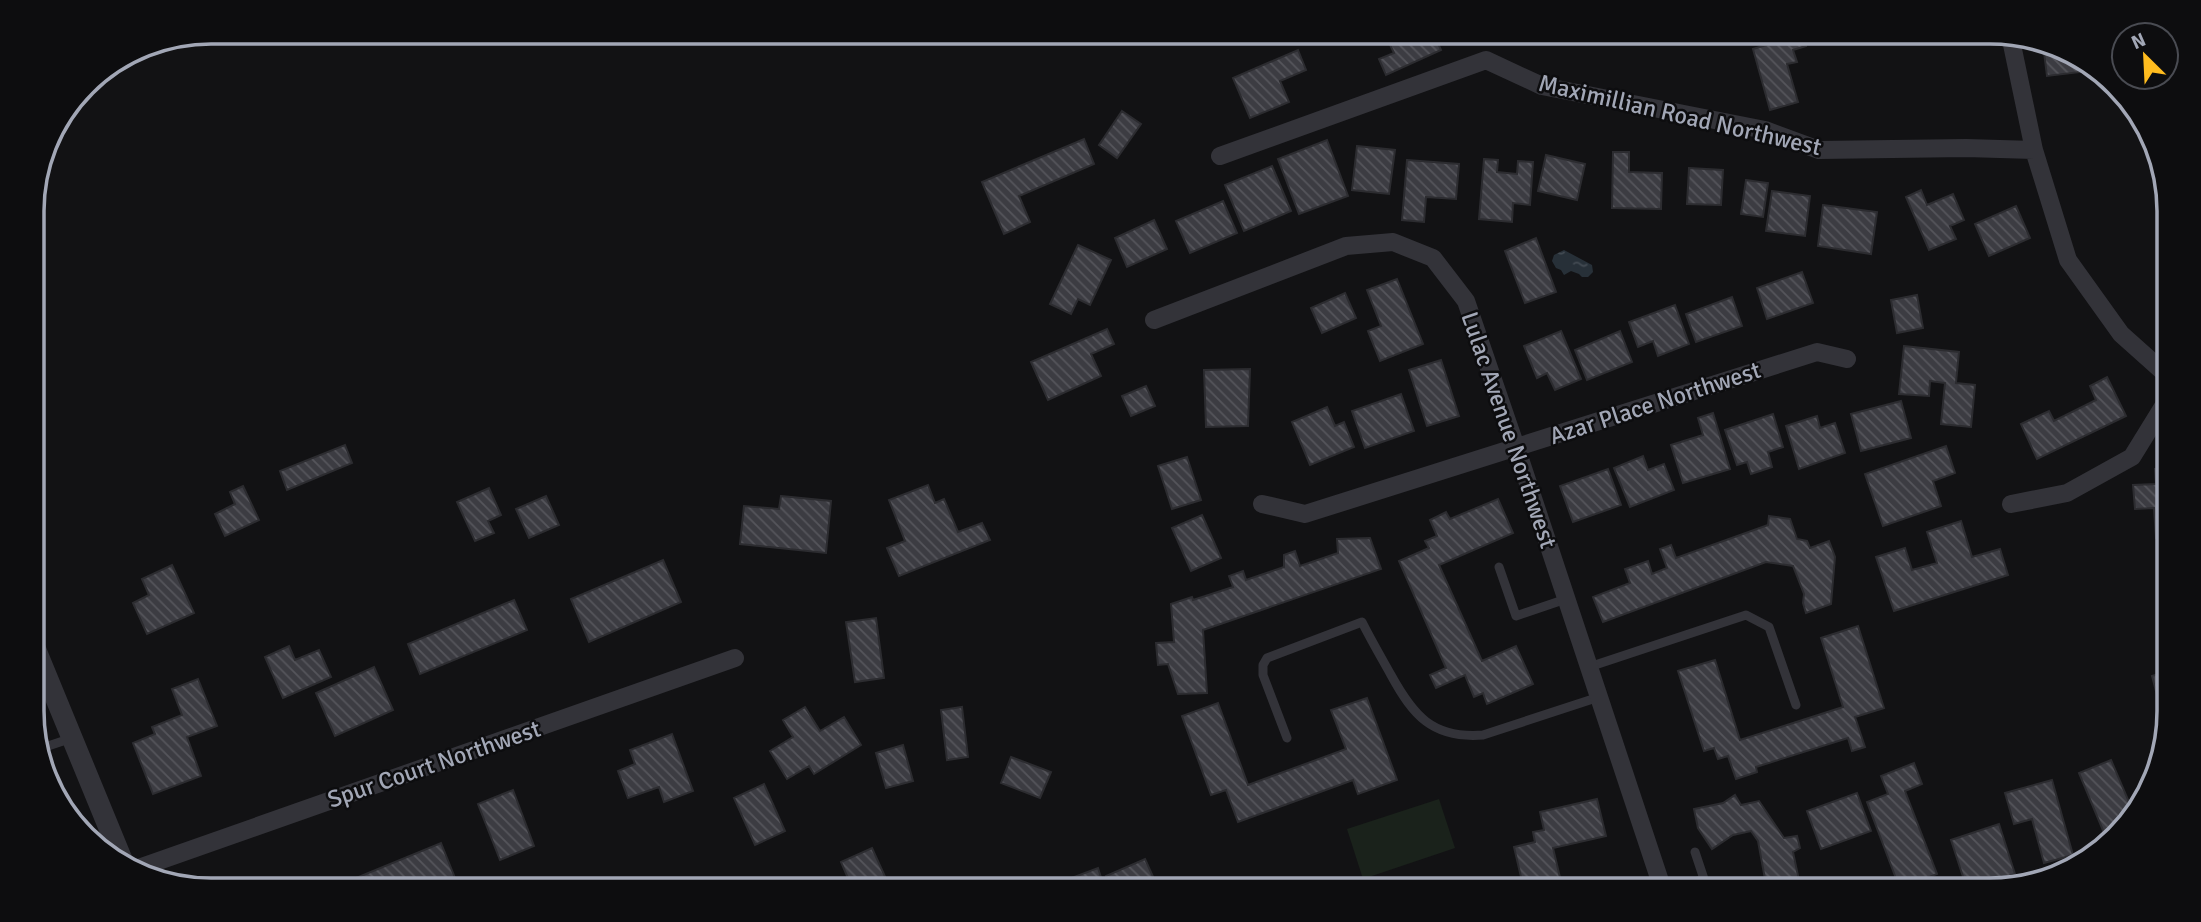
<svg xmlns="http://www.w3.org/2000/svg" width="2201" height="922" font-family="Signika,sans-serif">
  <defs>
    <pattern id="water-ripples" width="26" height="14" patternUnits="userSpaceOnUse" patternTransform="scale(1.75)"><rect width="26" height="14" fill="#273038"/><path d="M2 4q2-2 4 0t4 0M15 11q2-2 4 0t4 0" fill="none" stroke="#434b53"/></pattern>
    <pattern id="building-back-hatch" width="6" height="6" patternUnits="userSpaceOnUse" patternTransform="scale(1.75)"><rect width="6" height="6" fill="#3c3c42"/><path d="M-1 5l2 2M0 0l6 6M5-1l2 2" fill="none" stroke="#55555b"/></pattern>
  </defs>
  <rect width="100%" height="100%" fill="#121214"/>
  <path fill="#1a221b" d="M1439,799L1455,848L1363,879L1347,829Z"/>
  <path fill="url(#water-ripples)" d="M1564,250L1592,265L1593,272L1588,277H1582L1579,274L1571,271L1564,275L1561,270L1556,268L1552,261L1554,255Z"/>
  <path fill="url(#building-back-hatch)" stroke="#2c2c30" stroke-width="2" d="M1384,32H1433L1441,50L1386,75L1379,59L1394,53Z
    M1591,32H1617L1596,42Z
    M1803,34L1806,46L1793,50L1797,62L1787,64L1798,102L1770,110L1753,49Z
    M2049,43L2059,45L2088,68L2089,71L2047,76L2043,44Z
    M1298,50L1306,70L1280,81L1289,102L1250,118L1233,78Z
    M1122,111L1141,124L1117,158L1099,145Z
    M1084,139L1094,164L1019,196L1030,222L1004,234L982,182Z
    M1327,140L1348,196L1299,214L1278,159Z
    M1357,146L1395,150L1389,194L1352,190Z
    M1613,152H1629V172L1662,173L1661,209L1612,208Z
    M1546,155L1585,164L1577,200L1538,191Z
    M1484,159L1498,160L1497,172L1517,174L1518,161L1533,162L1530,205L1513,203L1512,222L1479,219Z
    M1407,160L1459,164L1456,199L1426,197L1424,222L1402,220Z
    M1272,166L1291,211L1244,231L1225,185Z
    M1689,168L1723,170L1721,205L1687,204Z
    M1746,180L1768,183L1763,217L1741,214Z
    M1921,190L1927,205L1953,194L1964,220L1950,226L1956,239L1929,250L1906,197Z
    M1772,191L1810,196L1805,236L1766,231Z
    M1223,201L1237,233L1190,253L1176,221Z
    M1823,205L1877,212L1871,254L1818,246Z
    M2016,206L2030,238L1989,256L1975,224Z
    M1154,220L1167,249L1127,267L1115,238Z
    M1536,238L1556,292L1525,303L1505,251Z
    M1078,245L1111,260L1090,305L1078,299L1071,314L1050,304Z
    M1802,272L1813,303L1767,319L1757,288Z
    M1397,279L1423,344L1380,361L1368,331L1381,326L1367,290Z
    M1345,293L1356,318L1322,333L1311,308Z
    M1917,295L1923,328L1897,333L1891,300Z
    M1732,297L1742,326L1696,342L1686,314Z
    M1675,305L1689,344L1658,356L1653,341L1638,347L1629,322Z
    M1107,329L1114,344L1091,354L1101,376L1048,400L1031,362Z
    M1561,331L1581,379L1555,390L1547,373L1537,378L1524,346Z
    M1620,331L1632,362L1587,380L1575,350Z
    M1904,346L1959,352L1956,383L1975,385L1971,427L1941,424L1945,383L1930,381L1929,396L1899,394Z
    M1441,360L1459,416L1427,426L1409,370Z
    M1250,369L1248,426L1206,427L1204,370Z
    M2107,377L2126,416L2037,459L2021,424L2049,411L2054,421L2096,400L2090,386Z
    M1146,386L1155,406L1131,416L1122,396Z
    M1401,394L1414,431L1365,448L1352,411Z
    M1901,401L1911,438L1861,451L1851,414Z
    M1327,407L1335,426L1344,422L1354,447L1310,465L1292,422Z
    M1713,413L1730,469L1683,483L1671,445L1703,435L1698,418Z
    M1773,414L1783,447L1768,452L1772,467L1751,474L1747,462L1737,465L1725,430Z
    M1817,416L1820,428L1835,423L1845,453L1799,469L1786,426Z
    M345,445L352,463L287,490L280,471Z
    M1946,446L1955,473L1933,481L1941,506L1883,526L1865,474Z
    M1643,456L1648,470L1664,464L1674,490L1630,507L1614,468Z
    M1187,457L1201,500L1172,509L1158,466Z
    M2169,468V537L2156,538L2154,508L2135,509L2133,485L2156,484L2155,469Z
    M1608,469L1621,505L1573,522L1560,486Z
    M928,485L935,503L944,499L958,532L982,523L990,540L899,576L887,548L905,541L889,500Z
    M243,486L259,520L225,536L215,514L235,504L230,492Z
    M489,488L501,515L488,521L494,533L475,541L457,502Z
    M546,496L559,525L529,538L516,509Z
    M781,496L831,501L826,553L740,544L744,506L779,509Z
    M1498,499L1513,533L1439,565L1482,661L1516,646L1533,684L1487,704L1483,693L1474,697L1465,675L1436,688L1430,675L1446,668L1399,561L1429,548L1425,541L1437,536L1430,520L1446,512L1450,519Z
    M1202,515L1221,558L1191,571L1172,528Z
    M1769,516L1790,519L1797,539L1807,541L1810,548L1829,541L1835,557L1831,604L1806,613L1803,603L1804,594L1793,566L1766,562L1603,622L1593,597L1630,583L1625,569L1648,561L1652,574L1667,568L1660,549L1671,545L1676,558L1768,525Z
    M1961,521L1972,557L2000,549L2008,575L1894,611L1876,557L1905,548L1912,570L1937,563L1927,532Z
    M1370,538L1381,569L1203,630L1207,693L1178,694L1168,664L1158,665L1156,643L1174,642L1171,604L1192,597L1193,600L1233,587L1229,576L1243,571L1246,580L1284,567V555L1295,551L1300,566L1338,553L1337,539Z
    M663,560L681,602L589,642L571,599Z
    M172,565L194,613L147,634L133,603L149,595L142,579Z
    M514,600L527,630L420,674L408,644Z
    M876,618L884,678L855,682L846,622Z
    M1858,626L1884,708L1855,717L1865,747L1852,751L1848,738L1756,767L1757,772L1736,779L1728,756L1718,759L1714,748L1704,751L1678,671L1715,660L1740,740L1843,707L1821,638Z
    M289,646L295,660L319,650L331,677L283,698L265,657Z
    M374,667L393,710L335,736L316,693Z
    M2169,671V712L2166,729L2152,676Z
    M198,679L217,726L187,737L201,776L153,794L133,743L155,734L152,727L182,715L172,689Z
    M1367,698L1397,780L1358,794L1353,780L1238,822L1226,790L1211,795L1182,716L1218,703L1248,785L1346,749L1331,710Z
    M805,707L820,731L844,717L861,745L814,774L809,766L787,779L770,751L793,737L783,720Z
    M962,707L968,757L947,760L941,710Z
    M672,734L693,791L664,802L659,787L628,798L618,771L635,764L630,750Z
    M903,745L913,781L886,788L876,753Z
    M1011,757L1051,772L1040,798L1001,783Z
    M2111,760L2132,809L2107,840L2079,773Z
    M1914,763L1922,784L1905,791L1937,874L1900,889L1867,802L1888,794L1881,776Z
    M2052,780L2073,855L2044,863L2032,819L2014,824L2005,793Z
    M764,784L785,831L755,845L734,798Z
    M513,790L534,846L500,860L478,804Z
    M1857,793L1871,831L1821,849L1807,811Z
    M1735,795L1741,805L1759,801L1784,838L1797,836L1800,848L1793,852L1801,890H1767L1758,841L1751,831L1733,835L1712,849L1698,828L1694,809L1723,803Z
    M1597,799L1606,836L1553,848L1563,890H1524L1514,847L1535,842L1533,832L1544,830L1540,812Z
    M1999,824L2015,874L1967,889L1951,840Z
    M441,843L455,878L441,884L443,890H362L356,878Z
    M872,848L887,881L866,890H853L841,862Z
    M1145,859L1159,890H1112L1106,876Z
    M1098,868L1105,890H1061L1058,883Z
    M1042,878L1047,890H1010Z"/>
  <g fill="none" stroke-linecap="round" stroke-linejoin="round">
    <path stroke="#333339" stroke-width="9" d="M1499,567L1516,616L1566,599
      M1589,667L1746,615L1769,627L1796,705
      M1287,738L1263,675V665L1267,658L1362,622C1371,640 1381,657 1391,675C1413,715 1432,739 1483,735L1599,697
      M39,749L72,738
      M1695,852L1704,879
      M1670,890L1704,879L1708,890"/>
    <path stroke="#333339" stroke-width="18" d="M2010,35L2034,150L2068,260L2121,334L2168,376
      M1220,156L1486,60L1542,86L1765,130L1819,150L1966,148L2034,150
      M1154,320L1346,246L1393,242L1433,258L1466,301L1516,447L1663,890
      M1262,504L1305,514L1817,352L1847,359
      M2011,504L2067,493L2132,457L2169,397
      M133,870L735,658"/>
    <path stroke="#333339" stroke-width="21" d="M33,643L123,862"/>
  </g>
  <g text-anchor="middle" stroke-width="5" stroke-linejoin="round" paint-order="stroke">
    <g font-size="24" fill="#a2a7b6" stroke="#0d0d0f">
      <text transform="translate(1680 115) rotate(13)" y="8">Maximillian Road Northwest</text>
      <text transform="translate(1655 403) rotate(-18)" y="8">Azar Place Northwest</text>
      <text transform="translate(1509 430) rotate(71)" y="8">Lulac Avenue Northwest</text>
      <text transform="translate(434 764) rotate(-19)" y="8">Spur Court Northwest</text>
    </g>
  </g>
  <path d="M0 0H2201V922H0ZM211 44H1990A167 167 0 0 1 2157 211V711A167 167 0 0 1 1990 878H211A167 167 0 0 1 44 711V211A167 167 0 0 1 211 44Z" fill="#0d0d0f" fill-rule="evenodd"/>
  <path fill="none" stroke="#a2a7b6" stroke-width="3.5" d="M211 44H1990A167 167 0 0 1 2157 211V711A167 167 0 0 1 1990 878H211A167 167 0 0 1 44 711V211A167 167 0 0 1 211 44Z"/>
  <g transform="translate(2145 56) rotate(336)"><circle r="33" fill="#0d0d0f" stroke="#494b52" stroke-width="2"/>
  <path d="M0-5L12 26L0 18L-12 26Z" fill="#ffbc1f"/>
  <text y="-10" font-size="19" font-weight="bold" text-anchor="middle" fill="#a2a7b6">N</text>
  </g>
</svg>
